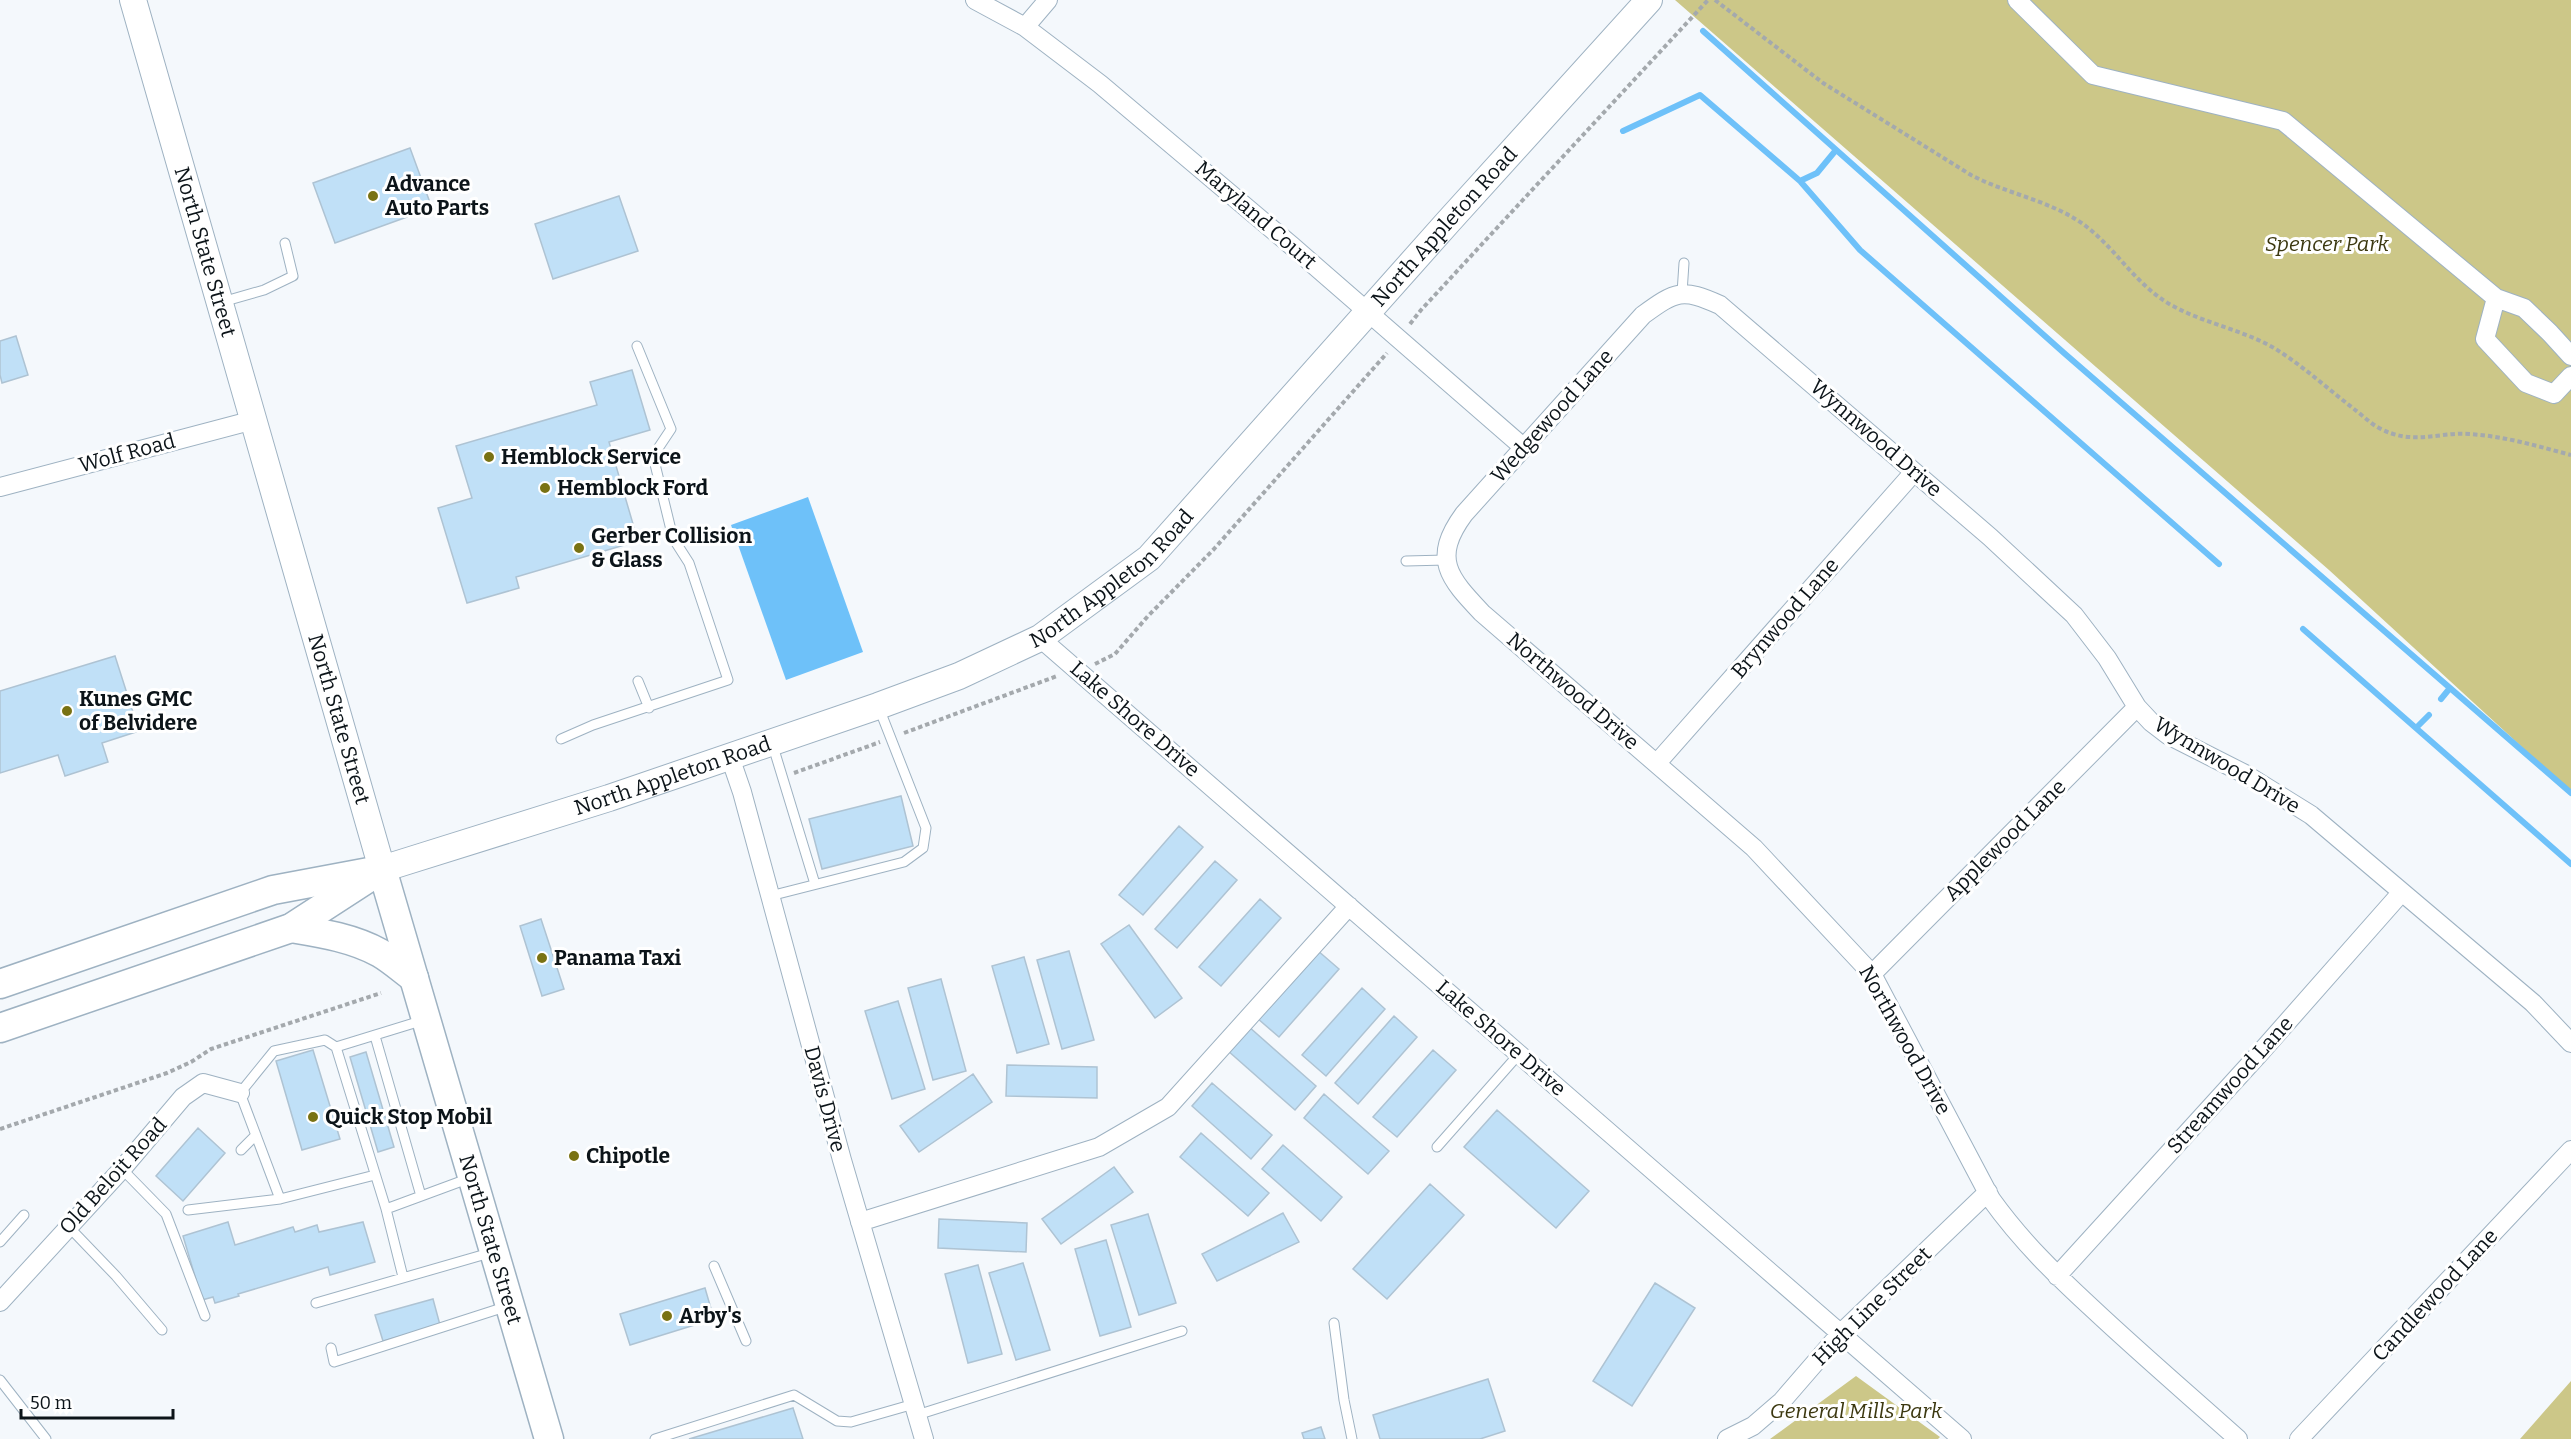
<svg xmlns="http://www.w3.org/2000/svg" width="2571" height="1439" font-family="Bitter,serif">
  <rect width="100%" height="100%" fill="#f4f8fc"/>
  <path fill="#ccc788" d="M1675,0H2571V792L2329,570Z
    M1856,1376L1940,1437L1938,1439H1770Z
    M2571,1381V1439H2520Z"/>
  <path fill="#6ec1f9" d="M808,497L863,652L786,680L731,525Z"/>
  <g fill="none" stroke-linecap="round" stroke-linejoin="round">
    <path stroke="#6ec1f9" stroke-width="6" d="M1703,31L2064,353L2571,793
      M1623,131L1700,95L1800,181L1860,250L2219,564
      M1800,181L1817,173L1836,150
      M2303,629L2571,864
      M2441,699L2450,688
      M2416,728L2429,715"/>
  </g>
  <path fill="#c0e0f7" stroke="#aec3d3" stroke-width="1.5" d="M410,148L432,208L335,243L313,183Z
    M619,196L638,251L553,279L535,224Z
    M16,336L28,375L2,383L0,375V341Z
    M632,370L650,430L609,442L638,541L516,577L519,588L467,603L438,508L472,498L456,446L597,405L590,382Z
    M115,656L139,731L102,743L108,762L65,776L58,755L0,773V691Z
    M901,796L913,846L822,869L809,819Z
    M1179,826L1203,847L1143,915L1119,895Z
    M1215,861L1237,880L1177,948L1155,929Z
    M1260,899L1281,918L1221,986L1199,967Z
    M541,919L564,989L542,996L520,926Z
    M1129,925L1182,998L1155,1018L1101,944Z
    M1317,950L1339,969L1279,1037L1257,1018Z
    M1069,951L1094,1040L1062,1049L1037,960Z
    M1024,957L1049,1044L1017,1053L992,966Z
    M941,979L966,1071L933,1080L908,988Z
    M1362,988L1385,1009L1326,1076L1302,1055Z
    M898,1001L925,1089L892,1099L865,1011Z
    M1394,1016L1417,1037L1358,1104L1335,1083Z
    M1248,1026L1316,1086L1295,1110L1227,1050Z
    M313,1050L340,1139L302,1150L276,1061Z
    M1433,1050L1456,1070L1397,1137L1373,1117Z
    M366,1052L394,1147L378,1152L350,1057Z
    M1007,1065L1097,1067V1098L1006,1096Z
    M973,1074L992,1102L919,1152L900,1126Z
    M1212,1083L1272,1135L1251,1159L1192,1106Z
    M1324,1094L1389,1151L1368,1174L1304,1118Z
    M1497,1110L1589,1191L1556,1228L1464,1147Z
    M198,1128L225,1153L183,1201L156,1176Z
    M1201,1133L1269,1193L1248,1216L1180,1157Z
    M1283,1145L1342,1197L1321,1221L1262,1169Z
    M1114,1167L1133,1192L1061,1244L1042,1219Z
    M1430,1184L1464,1215L1387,1299L1353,1269Z
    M1283,1213L1299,1242L1217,1281L1202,1254Z
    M1148,1214L1176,1303L1139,1315L1111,1225Z
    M939,1219L1027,1223L1026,1252L938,1248Z
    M228,1222L235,1245L293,1227L295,1232L317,1225L319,1232L363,1222L375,1262L330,1275L328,1267L238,1294L239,1296L215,1303L213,1297L202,1300L183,1236Z
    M1106,1240L1131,1327L1100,1336L1075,1249Z
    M1023,1263L1050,1350L1016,1360L989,1273Z
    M978,1265L1002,1354L968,1363L945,1274Z
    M1655,1283L1695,1308L1632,1406L1593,1381Z
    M705,1288L714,1319L630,1345L620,1314Z
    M433,1299L440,1325L383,1341L375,1315Z
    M1488,1379L1505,1431L1480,1439H1380L1373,1415Z
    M793,1408L803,1439H689Z
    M1321,1427L1325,1439H1304L1302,1433Z"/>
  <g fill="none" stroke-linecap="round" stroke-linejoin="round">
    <defs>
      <path id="lane" d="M1682,293L1684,263
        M222,302L264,290L293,276L285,243
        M1406,561L1446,560
        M638,681L649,708
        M561,739L593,725L728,680L689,563L673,538L653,456L671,429L637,346
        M772,743L815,884
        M770,896L904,862L923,848L926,828L879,708
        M375,1036L421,1196
        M1437,1147L1519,1054
        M241,1150L256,1135
        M122,1169L166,1214L205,1316
        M280,1199L240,1093L274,1051L325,1040L336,1047
        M386,1209L336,1047L424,1020
        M188,1210L280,1199L375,1175
        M68,1226L116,1276L162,1330
        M0,1242L24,1215
        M714,1266L746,1341
        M403,1277L386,1209L470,1178
        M316,1303L493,1252
        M1334,1323L1344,1400L1352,1439
        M331,1348L334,1362L508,1306
        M0,1380L46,1439
        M917,1415L1182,1331
        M655,1439L794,1395L837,1421L851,1422L914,1404"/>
      <path id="street" d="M975,0L1025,27L1100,84L1292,246L1523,447
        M2017,0L2093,75L2283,121L2496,298
        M1025,27L1048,0
        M2571,356L2550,333L2524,308L2496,298L2485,339L2526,383L2554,394L2571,376
        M0,487L254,420
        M1040,638L1962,1439
        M730,757L742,792L842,1160L924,1439
        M1657,763L1914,472
        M1872,974L2137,707
        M860,1222L1099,1147L1168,1107L1349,906
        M2057,1276L2259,1054L2401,893
        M0,1302L122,1169L183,1097L203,1083L240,1093
        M1727,1439L1753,1426L1782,1401L1840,1334L1988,1192
        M2238,1439C2190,1396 2141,1354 2094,1310C2057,1276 2021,1241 1991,1199L1872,974L1754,848L1482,613C1449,578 1431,559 1464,514L1643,315C1676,291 1682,288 1720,305L1990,537L2074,615L2107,658L2137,707L2151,722L2168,735L2245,774L2311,815L2533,1003L2571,1043
        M2299,1439L2571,1150"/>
      <g id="secondary">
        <path id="s1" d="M133,0L382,869L609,798L878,706L959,676L1040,638L1149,558L1448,222L1649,0"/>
      </g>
      <g id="primary">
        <path id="s2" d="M382,869L549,1439"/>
        <path d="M291,928C321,933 353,938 380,953C392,960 403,970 414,978"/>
        <path d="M0,984L273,890L369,872"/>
        <path d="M0,1028L291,928L382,869"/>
      </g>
    </defs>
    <use href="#lane" stroke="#9eb2c2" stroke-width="11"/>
    <use href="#street" stroke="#9eb2c2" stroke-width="20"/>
    <use href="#secondary" stroke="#9eb2c2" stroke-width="28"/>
    <use href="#primary" stroke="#9eb2c2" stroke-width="31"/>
    <path stroke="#a4a9ad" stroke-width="4" stroke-dasharray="4.5 3" stroke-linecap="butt" d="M1715,0L1823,83L1971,175C2007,194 2049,200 2083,224C2116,248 2137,287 2173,306C2206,324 2243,330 2274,348C2302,365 2328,389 2354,409C2362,415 2370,423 2379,428C2413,446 2436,432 2469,434C2504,436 2537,446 2571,455
      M1410,324L1421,310L1708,0
      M1095,664L1115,654L1148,616L1214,549L1387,353
      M904,733L1057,676
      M794,773L880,742
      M0,1129L167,1073L191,1062L211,1049L381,993"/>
    <use href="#lane" stroke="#fff" stroke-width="9"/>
    <use href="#street" stroke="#fff" stroke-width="18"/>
    <use href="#secondary" stroke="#fff" stroke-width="26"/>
    <use href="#primary" stroke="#fff" stroke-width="28"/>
  </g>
  <g fill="#797213" stroke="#fff" stroke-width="2">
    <circle cx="373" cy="196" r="6"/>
    <circle cx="489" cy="457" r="6"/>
    <circle cx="545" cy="488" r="6"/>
    <circle cx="579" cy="548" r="6"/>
    <circle cx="67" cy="711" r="6"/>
    <circle cx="542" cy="958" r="6"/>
    <circle cx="313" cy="1117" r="6"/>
    <circle cx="574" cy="1156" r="6"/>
    <circle cx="667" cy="1316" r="6"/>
  </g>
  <g text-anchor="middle" stroke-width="6" stroke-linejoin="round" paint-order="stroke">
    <g font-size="21" font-weight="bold" fill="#0c1419" stroke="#fff" text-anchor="start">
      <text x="385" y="191">Advance<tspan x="385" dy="24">Auto Parts</tspan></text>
      <text x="501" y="464">Hemblock Service</text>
      <text x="557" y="495">Hemblock Ford</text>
      <text x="591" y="543">Gerber Collision<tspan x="591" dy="24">&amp; Glass</tspan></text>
      <text x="79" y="706">Kunes GMC<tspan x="79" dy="24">of Belvidere</tspan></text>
      <text x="554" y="965">Panama Taxi</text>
      <text x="325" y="1124">Quick Stop Mobil</text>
      <text x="586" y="1163">Chipotle</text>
      <text x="679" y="1323">Arby's</text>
    </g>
    <g font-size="21" fill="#0c1419" stroke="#fff">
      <text transform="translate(1256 215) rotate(41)" y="7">Maryland Court</text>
      <text dy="7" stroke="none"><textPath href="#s1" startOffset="2181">North Appleton Road</textPath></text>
      <text dy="7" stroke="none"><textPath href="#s1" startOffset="262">North State Street</textPath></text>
      <text transform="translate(1552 416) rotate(-48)" y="7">Wedgewood Lane</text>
      <text transform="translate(1876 438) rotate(41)" y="7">Wynnwood Drive</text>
      <text transform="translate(127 453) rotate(-15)" y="7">Wolf Road</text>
      <text dy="7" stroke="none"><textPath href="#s1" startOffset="1695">North Appleton Road</textPath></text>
      <text transform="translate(1785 618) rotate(-49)" y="7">Brynwood Lane</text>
      <text transform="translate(1573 691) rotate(41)" y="7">Northwood Drive</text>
      <text transform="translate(1135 719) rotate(41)" y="7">Lake Shore Drive</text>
      <text dy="7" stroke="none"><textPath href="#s1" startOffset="748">North State Street</textPath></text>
      <text transform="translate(2227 765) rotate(31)" y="7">Wynnwood Drive</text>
      <text dy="7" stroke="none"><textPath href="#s1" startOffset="1209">North Appleton Road</textPath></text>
      <text transform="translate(2005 840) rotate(-45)" y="7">Applewood Lane</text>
      <text transform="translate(1501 1038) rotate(41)" y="7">Lake Shore Drive</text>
      <text transform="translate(1905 1040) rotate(61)" y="7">Northwood Drive</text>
      <text transform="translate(2230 1085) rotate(-48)" y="7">Streamwood Lane</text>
      <text transform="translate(825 1099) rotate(75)" y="7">Davis Drive</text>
      <text transform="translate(113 1176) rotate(-48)" y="7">Old Beloit Road</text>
      <text dy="7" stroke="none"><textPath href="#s2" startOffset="386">North State Street</textPath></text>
      <text transform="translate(2435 1295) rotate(-47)" y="7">Candlewood Lane</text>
      <text transform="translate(1872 1306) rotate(-45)" y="7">High Line Street</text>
    </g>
    <g font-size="21" font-style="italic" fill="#3c3810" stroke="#fff">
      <text x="2327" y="251">Spencer Park</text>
      <text x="1856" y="1418">General Mills Park</text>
    </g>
  </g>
  <path d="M21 1409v9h152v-9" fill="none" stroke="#0c1419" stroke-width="3"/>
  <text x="30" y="1409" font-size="18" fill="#0c1419" stroke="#ffffff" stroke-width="4.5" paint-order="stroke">50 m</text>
</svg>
